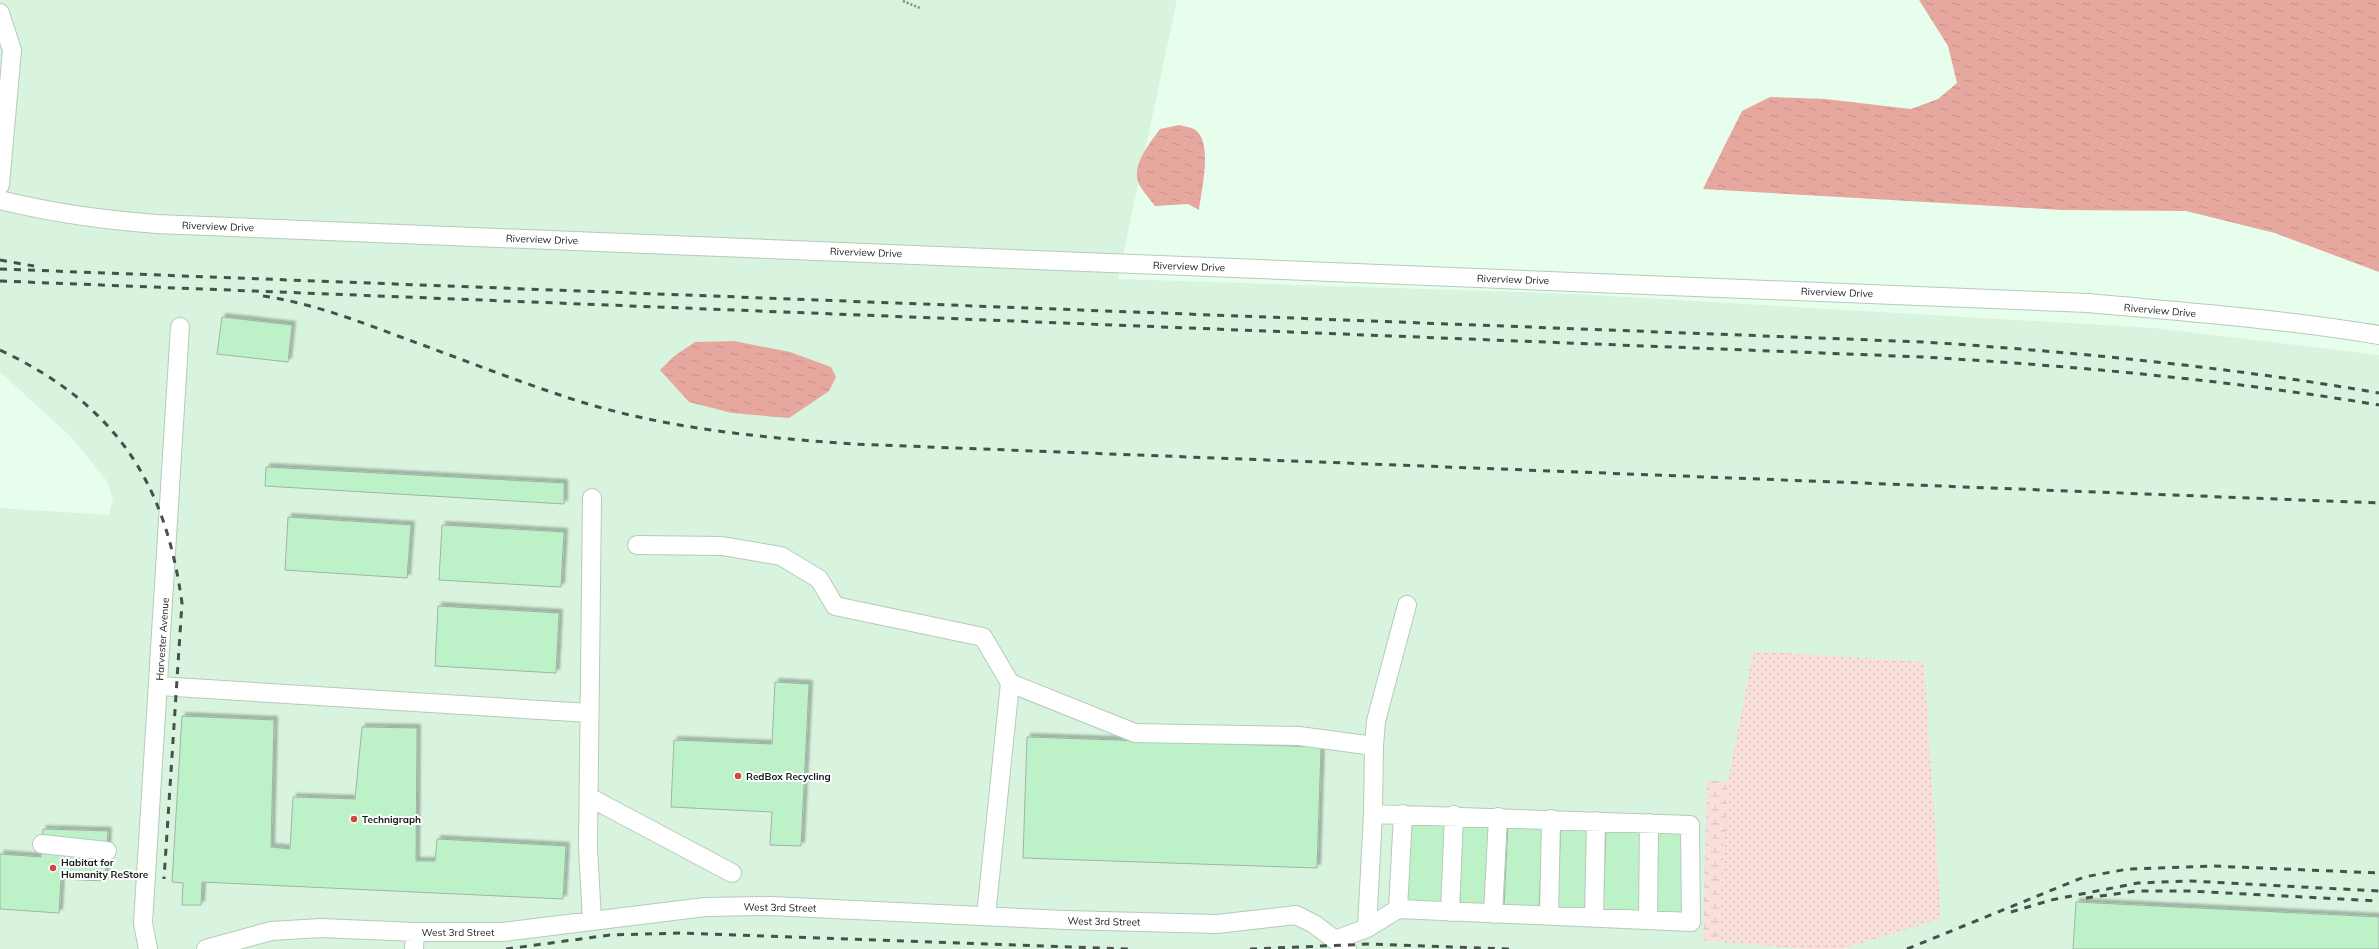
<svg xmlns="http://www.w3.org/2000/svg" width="2379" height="949" font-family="Mulish,sans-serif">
  <defs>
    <pattern id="green-dots" width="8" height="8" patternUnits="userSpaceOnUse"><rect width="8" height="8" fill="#f9dfdc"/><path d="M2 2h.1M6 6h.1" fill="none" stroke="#d5bfbc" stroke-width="1.8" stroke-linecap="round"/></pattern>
    <pattern id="wetland-marsh" width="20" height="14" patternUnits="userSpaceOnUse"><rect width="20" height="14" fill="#f9dfdc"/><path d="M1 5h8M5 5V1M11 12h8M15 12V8" fill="none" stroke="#d5bfbc"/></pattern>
    <pattern id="water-ripples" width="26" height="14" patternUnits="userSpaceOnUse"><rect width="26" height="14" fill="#e6a79f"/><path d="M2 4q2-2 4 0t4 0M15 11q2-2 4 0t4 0" fill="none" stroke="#c58f88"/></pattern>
    <filter id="shadow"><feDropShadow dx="3.5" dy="-3.5" stdDeviation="1" flood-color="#0004"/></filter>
  </defs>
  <rect width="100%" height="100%" fill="#e8feed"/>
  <path fill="#d8f4de" d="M0,0H1177L1118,279L1576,294L2154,328L2379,355V949H0V508L109,515L113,499L107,481L70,436L0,372Z"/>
  <path fill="url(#green-dots)" d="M1753,651L1924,662L1941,919L1842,949H1804L1718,942L1728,782Z"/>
  <path fill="url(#wetland-marsh)" d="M1707,780L1728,782L1718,942L1703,941Z"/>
  <path fill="url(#water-ripples)" d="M1919,0H2379V272L2275,233L2186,211L2062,210L1703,189L1742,111L1770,97L1825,99L1911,109L1938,99L1957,83L1948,46Z
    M1179,125C1183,126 1190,127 1194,129C1214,141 1201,191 1199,210L1188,204L1155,206C1150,199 1144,193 1140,186C1129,168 1150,143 1160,129Z
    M734,341L790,352L831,367L836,377L829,391L789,418L732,413L689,402L660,370L673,357L695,342Z"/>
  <path fill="#bdf2c9" stroke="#a0b4a4" filter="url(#shadow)" d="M222,317L292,325L288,362L217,354Z
    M266,467L564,483V504L265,486Z
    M288,517L411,525L407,578L285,570Z
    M442,525L564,532L561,587L439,580Z
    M438,606L559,613L556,673L435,666Z
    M775,682L809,684L801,846L770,845L772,812L671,807L674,740L772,744Z
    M182,716L274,720L271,847L290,849L293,797L355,799L362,727L417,728L416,861H435L437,839L566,846L563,899L202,882L201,905H182L183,883L172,882Z
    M1027,737L1321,747L1317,868L1023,858Z
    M1409,821L1445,822L1444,905L1405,903Z
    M1461,821L1490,822L1487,904H1460Z
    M1508,823L1543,825L1539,908L1504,906Z
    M1561,825L1588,826L1585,909H1557Z
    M1606,827L1641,830L1639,912L1603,910Z
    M1658,828L1686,829L1682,913L1655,912Z
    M43,829L108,831L105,881L61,879L59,913L0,909V854L41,857Z
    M2076,902L2379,917V949H2073Z"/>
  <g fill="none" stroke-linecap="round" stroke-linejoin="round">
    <defs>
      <path id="minor" d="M0,13L12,50L0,185
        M0,200C52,213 103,220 157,224L2088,303C2185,312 2283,319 2379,335
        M637,545L722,546L781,556L819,579L835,606L983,637L1010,683L986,916
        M1010,683L1135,733L1299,736L1374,746L1373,814L1367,928
        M159,686L589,713
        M1374,746L1376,721L1407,605
        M589,797L732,873
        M42,844L107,851
        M1398,909L1403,814
        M1450,912L1454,815
        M1493,914L1498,817
        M1549,916L1551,819
        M1594,918L1596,821
        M1648,920L1649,823
        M592,921L588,847L592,498
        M1335,940L1367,928L1398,909L1691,922L1690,825L1373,814
        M148,949L143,923L180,327
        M206,949L271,931L321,928L415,932H503L705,907L771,906L1065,920L1217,924L1296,915L1314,924L1347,949
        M414,949L415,932"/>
    </defs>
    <use href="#minor" stroke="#b6caba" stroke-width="20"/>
    <path stroke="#79887d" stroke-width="2.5" stroke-dasharray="2 2" stroke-linecap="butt" d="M903,1L920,8"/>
    <use href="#minor" stroke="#fff" stroke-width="18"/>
    <path stroke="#465149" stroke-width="3" stroke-dasharray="7 7" stroke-linecap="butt" d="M0,260L34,266
      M0,269L1924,342C2077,352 2228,367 2379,393
      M0,281L1923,357C2076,366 2228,380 2379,405
      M263,296C310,303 353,319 398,336C451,355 503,376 557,394C651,427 753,437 853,444L2379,503
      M0,350C114,404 165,479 182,603L164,879
      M2086,898L2137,891H2189L2379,901
      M2011,912L2051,900L2138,883L2190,881L2379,891
      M506,949L610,935L683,933L1128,949
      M1250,949L1370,944L1509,949
      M1907,949L2084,877L2128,869L2213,866L2379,873"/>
  </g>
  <g fill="#d44540" stroke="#fff" stroke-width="1.5">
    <circle cx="738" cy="776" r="4"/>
    <circle cx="354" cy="819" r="4"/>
    <circle cx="53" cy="868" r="4"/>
  </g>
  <g text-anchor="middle" stroke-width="4" stroke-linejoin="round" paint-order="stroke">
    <g font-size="10" fill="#161e18" stroke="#fff">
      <text transform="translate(218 226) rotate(2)" y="4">Riverview Drive</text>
      <text transform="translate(542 239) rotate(2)" y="4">Riverview Drive</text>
      <text transform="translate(866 252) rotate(2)" y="4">Riverview Drive</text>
      <text transform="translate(1189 266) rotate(2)" y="4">Riverview Drive</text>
      <text transform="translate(1513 279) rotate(2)" y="4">Riverview Drive</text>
      <text transform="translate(1837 292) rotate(2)" y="4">Riverview Drive</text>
      <text transform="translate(2160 310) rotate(5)" y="4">Riverview Drive</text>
      <text transform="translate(162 639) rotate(-86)" y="4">Harvester Avenue</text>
      <text transform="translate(780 907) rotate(1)" y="4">West 3rd Street</text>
      <text transform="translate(1104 921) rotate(1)" y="4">West 3rd Street</text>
      <text x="458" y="936">West 3rd Street</text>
    </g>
    <g font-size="10" font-weight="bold" fill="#161e18" stroke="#fff" text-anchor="start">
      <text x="746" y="780">RedBox Recycling</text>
      <text x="362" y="823">Technigraph</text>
      <text x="61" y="866">Habitat for<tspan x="61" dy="12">Humanity ReStore</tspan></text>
    </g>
  </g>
</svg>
